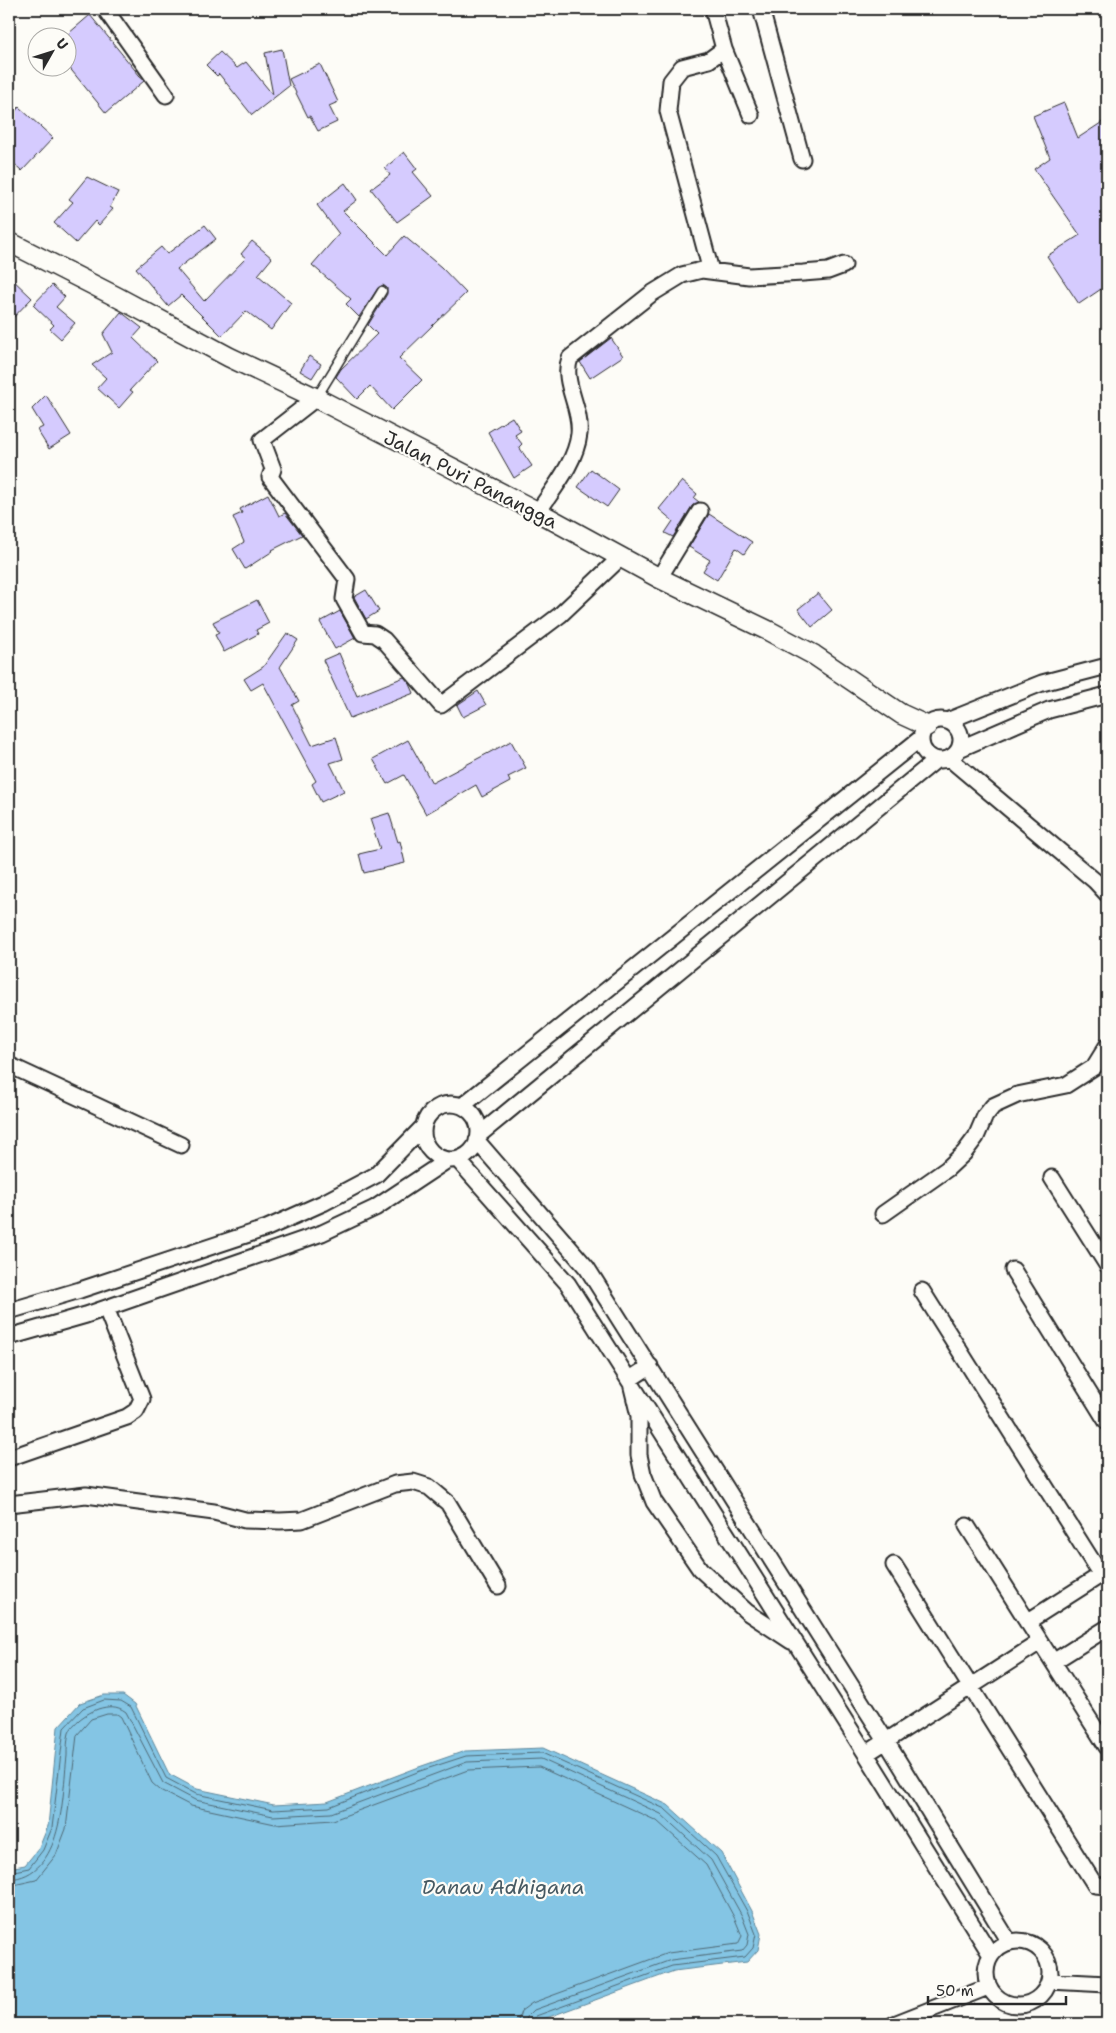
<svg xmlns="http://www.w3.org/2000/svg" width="1116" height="2033" font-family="'Shantell Sans',sans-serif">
  <rect width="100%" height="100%" fill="#fdfcf7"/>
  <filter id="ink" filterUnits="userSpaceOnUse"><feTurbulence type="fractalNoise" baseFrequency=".02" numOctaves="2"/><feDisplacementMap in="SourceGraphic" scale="10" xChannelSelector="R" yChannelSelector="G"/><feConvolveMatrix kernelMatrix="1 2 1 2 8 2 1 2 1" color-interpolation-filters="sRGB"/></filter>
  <g filter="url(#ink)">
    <path fill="#84c5e4" stroke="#60879a" d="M104,1695H123L135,1704L169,1774L197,1789L274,1805L327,1802L419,1767L465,1751L543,1748L668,1805L721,1853L752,1911L761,1934L758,1950L747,1962L674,1971L538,2021L534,2024H9V1868L25,1865L39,1848L48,1826L58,1727L80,1703Z"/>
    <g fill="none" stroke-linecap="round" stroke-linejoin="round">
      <path stroke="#4f6975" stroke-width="1" d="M9,1872L29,1868L43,1850L52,1828L64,1728L83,1708L104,1700L121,1701L131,1707L166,1778L196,1794L273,1810L329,1807L420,1771L466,1756L542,1753L665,1809L716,1856L748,1913L756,1934L753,1948L745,1957L672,1966L536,2016L531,2024
        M9,1879C64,1876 62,1797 67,1756C67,1749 67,1740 69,1733C73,1722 87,1713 98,1709C108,1706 117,1705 126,1712L163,1783L195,1800L273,1816L331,1813L467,1762L541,1759L661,1814L711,1860L742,1916L749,1934L747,1945L742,1951L671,1960L534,2010L527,2017L525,2024
        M9,1886L36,1880L56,1855L66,1829L77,1735L91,1719L107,1714H117L121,1717L152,1783L160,1790L191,1806L275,1824L333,1820L468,1770L539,1767L657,1821L706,1865L735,1919L742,1936L738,1944L668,1953L532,2003L521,2011L517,2024"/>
    </g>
    <path fill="#d5cbfe" stroke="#2b2b2b" d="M90,15L144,81L106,113L68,66V34Z
      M282,49L289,86L252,115L219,74L217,76L206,65L220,52L237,68L246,62L273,95L265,53Z
      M320,64L338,102L329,106L337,122L318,131L310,116L308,117L289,79Z
      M1064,103L1078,138L1107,119V285L1079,304L1047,256L1080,235L1034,169L1050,158L1033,116Z
      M19,107L53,138L22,171L9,159V119Z
      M404,152L417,169L413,172L433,196L397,222L371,189L390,175L385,168Z
      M87,177L118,192L110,207L113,209L99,225L95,221L76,243L54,223L73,202L69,199Z
      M345,183L357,200L343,211L387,255L404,236L441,267L466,293L399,358L422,380L392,410L370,386L357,399L336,377L341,369L377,334L368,325L387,294V288L383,285L378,288L359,317L346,304L351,299L312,265L339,234L317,205Z
      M205,225L216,239L177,269L204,301L246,258L241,254L252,241L272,258L258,275L291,303L271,330L246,311L222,336L181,295L168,306L136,268L161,247L167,254Z
      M9,276L32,298L9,322Z
      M52,285L65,297L56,307L75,323L61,339L50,329L54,325L33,305Z
      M121,312L142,328L133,338L157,361L130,390L133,392L119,408L97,388L106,378L92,365L112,352L103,334Z
      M611,338L623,356L590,378L580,362Z
      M309,356L321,364L312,378L300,371Z
      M46,395L71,435L49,449L37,430L43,427L32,409Z
      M512,417L521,431L515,435L522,444L519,447L532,466L514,478L488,432Z
      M591,469L619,490L607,507L578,487Z
      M682,481L697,494L694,498L699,502L692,506L673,537L665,533L673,521L659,509Z
      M268,494L279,516L285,513L302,535L272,550L273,551L245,569L233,549L244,542L233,517L242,513L240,509Z
      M709,514L752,542L744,554L736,548L717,580L703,571L710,560L689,547Z
      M366,590L379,611L366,619L354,597Z
      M818,593L832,610L812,627L798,609Z
      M257,600L269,623L256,630L258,634L224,652L215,635L219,633L213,622Z
      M340,611L355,638L335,649L320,622Z
      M287,633L298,640L280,667L299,701L292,705L312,745L336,737L343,759L330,763L344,791L321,802L312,784L316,781L263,683L251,690L244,679L263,667Z
      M339,653L357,696L404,677L410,684L414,693L350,718L323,660Z
      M478,691L486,705L463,717L457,705Z
      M408,740L432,783L511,741L526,768L508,777L510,782L482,797L476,785L426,814L404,775L387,784L373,759Z
      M389,813L398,842L400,841L405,863L364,873L359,854L380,849L370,819Z"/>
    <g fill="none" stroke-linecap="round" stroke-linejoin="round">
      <defs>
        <path id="service" d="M317,397L382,291"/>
        <path id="minor" d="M105,9L166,95
          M713,9L724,49L751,115
          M761,9L802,159
          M711,271L668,111L671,81L682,67L709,60L724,49
          M316,398L262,440L273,469L270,477L347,579L344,599L363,633L375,634L384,640L441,705L560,615L621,557
          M538,512C553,489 576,462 579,434C582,408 561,382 570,358L651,294L682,275L702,270L749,276L803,273L828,271L844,265
          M659,578L700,511
          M921 740a20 20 0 1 1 40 0a20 20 0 1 1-40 0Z
          M947,721L1042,683L1107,666
          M959,749L1049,710L1107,695
          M950,759L1095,881L1107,894
          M9,1065L181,1145
          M423 1132a28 28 0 1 1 56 0a28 28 0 1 1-56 0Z
          M462,1106L921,738
          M479,1135L936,760
          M477,1141L587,1268L886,1741L1009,1942
          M458,1160L568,1284L866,1754L991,1955
          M1052,1178L1107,1265
          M883,1214L947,1169L964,1153L976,1137L985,1116L993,1106L1017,1095L1066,1085L1094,1067L1107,1046
          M1013,1270L1107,1422
          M922,1291L1101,1575
          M9,1311L80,1290L267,1228L323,1203L376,1175L422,1128
          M9,1337L86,1315L322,1233L375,1208L446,1161
          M650,1366L630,1379L639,1416V1455L643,1474L654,1502L700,1569L747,1612L791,1641
          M9,1458L127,1417L136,1411L142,1399L106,1308
          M9,1504L86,1495L214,1512L245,1520L280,1521L302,1520L395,1484L413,1482L429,1487L448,1503L498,1586
          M967,1526L1107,1747
          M894,1565L1095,1885L1107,1886
          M1027,1622L1107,1571
          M1053,1662L1107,1628
          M866,1754L1040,1642
          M986 1973a32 32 0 1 1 64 0a32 32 0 1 1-64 0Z
          M1049,1981L1107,1984
          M894,2024L988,1987"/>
        <path id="tertiary" d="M9,242L117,297L229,357L316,398L538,512L659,578L769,631L814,655L901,714L927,726"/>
      </defs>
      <use href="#service" stroke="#2b2b2b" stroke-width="11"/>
      <use href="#minor" stroke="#2b2b2b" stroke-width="19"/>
      <use href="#tertiary" stroke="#2b2b2b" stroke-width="22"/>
      <use href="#service" stroke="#fdfcf7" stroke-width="8"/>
      <use href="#minor" stroke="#fdfcf7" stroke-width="15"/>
      <use href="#tertiary" stroke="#fdfcf7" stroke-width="19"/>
    </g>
  </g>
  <g text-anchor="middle" stroke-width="4.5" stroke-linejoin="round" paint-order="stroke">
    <g font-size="19" fill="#2b2b2b" stroke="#fdfcf7">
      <text transform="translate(471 479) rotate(27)" y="7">Jalan Puri Panangga</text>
    </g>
    <g font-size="20" font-style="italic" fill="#465962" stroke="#fdfcf7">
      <text x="503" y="1894">Danau Adhigana</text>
    </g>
  </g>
  <rect width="1116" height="2033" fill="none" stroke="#fdfcf7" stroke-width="30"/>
  <rect x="15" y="15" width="1086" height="2003" fill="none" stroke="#2b2b2b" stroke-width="2" filter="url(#ink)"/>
  <g transform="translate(52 52) rotate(51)"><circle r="24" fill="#fdfcf7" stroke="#a9a8a5"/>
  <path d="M0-4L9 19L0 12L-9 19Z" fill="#2b2b2b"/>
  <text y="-8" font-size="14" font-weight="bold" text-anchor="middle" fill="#2b2b2b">U</text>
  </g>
  <path d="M928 1996v8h138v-8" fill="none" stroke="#2b2b2b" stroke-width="2.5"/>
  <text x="936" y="1996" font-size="15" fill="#2b2b2b" stroke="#fdfcf7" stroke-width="4" paint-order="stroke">50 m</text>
</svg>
